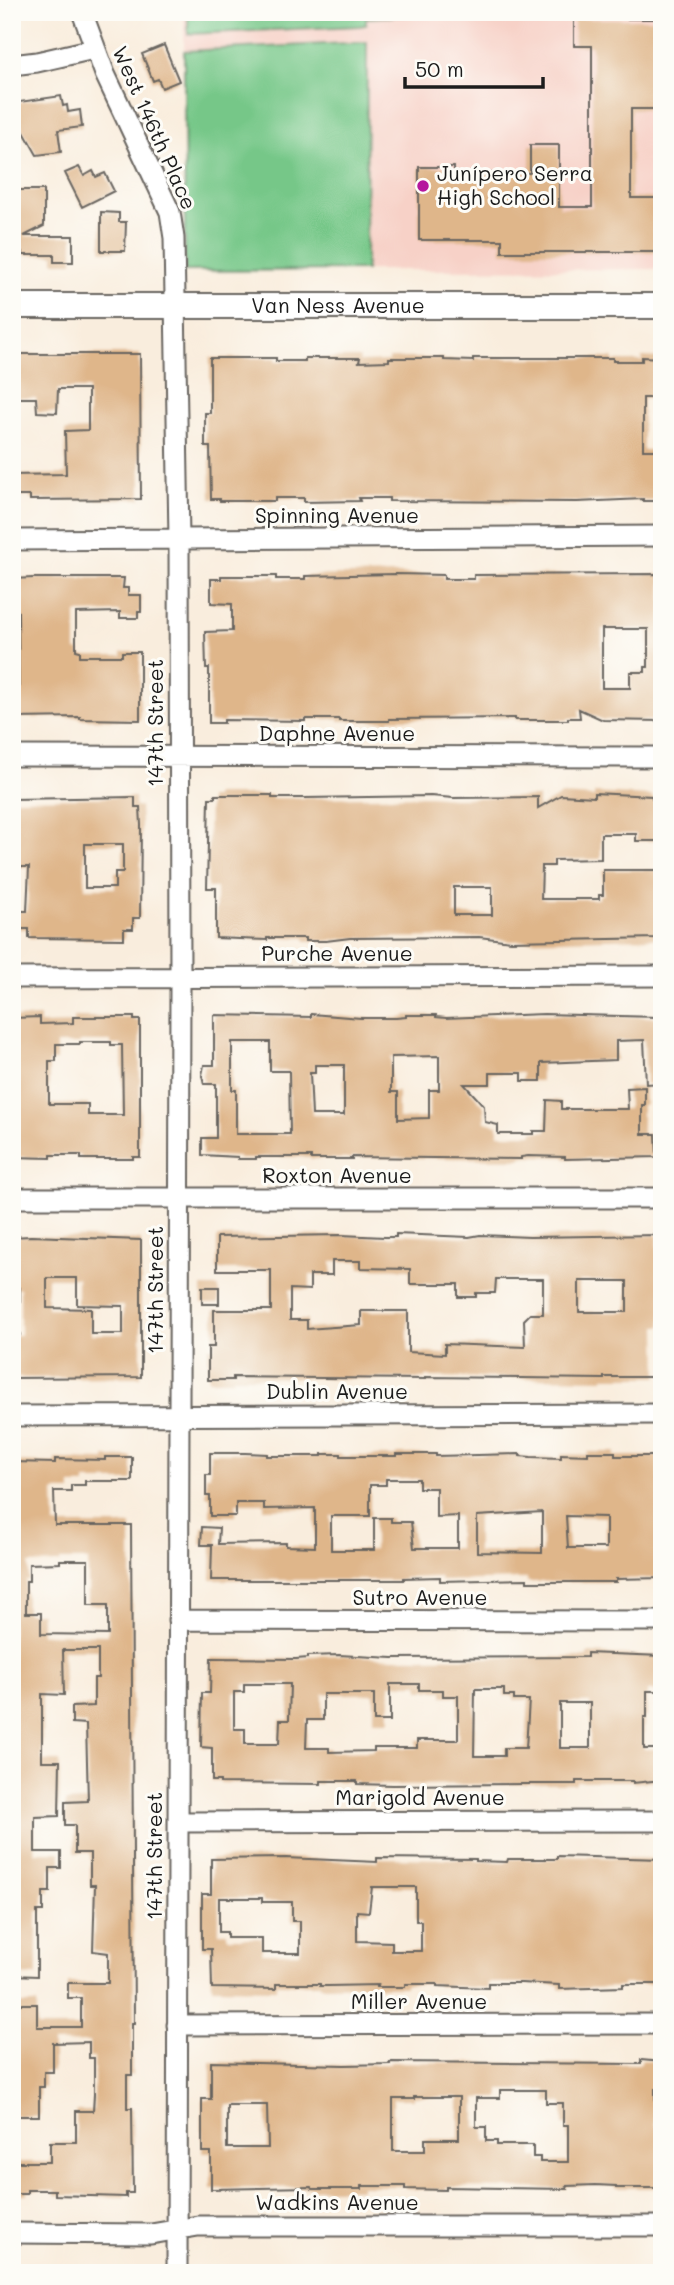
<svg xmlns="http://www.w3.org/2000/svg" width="674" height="2285" font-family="Mali,sans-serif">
  <rect width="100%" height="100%" fill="#fdfcf7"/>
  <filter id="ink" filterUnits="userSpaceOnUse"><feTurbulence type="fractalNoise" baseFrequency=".0143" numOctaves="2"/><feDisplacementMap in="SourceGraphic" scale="14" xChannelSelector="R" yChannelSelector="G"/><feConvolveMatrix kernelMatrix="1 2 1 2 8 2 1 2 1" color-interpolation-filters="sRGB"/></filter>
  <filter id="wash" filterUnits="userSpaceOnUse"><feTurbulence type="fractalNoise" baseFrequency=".00686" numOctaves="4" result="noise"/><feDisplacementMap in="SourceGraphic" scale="28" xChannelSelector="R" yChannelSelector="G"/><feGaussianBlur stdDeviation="1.57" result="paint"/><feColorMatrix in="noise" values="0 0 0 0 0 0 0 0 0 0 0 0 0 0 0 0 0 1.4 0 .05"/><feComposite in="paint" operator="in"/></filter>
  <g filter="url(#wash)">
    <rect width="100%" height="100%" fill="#f9eddd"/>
    <path fill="#f7d1c7" d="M184,12H662V269L185,271Z"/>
    <path fill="#76c788" stroke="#497252" stroke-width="2" d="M188,12H458L366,18V25L359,26L188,34Z
      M367,42L366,270L185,271L184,51Z"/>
    <g id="blocks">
      <path fill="#dfb68a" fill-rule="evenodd" d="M574,19H655V109H631V198H662L660,252H502V240H419V167H454V173H530V145H559V207H592V46H574Z
        M164,45L179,81L162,88L158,79L153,81L142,54Z
        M61,96L63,106L67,105L68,112L80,110L82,127L58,130L61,152L37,155L12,111V103Z
        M79,167L84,176L93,171L96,177L105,173L114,191L82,207L65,173Z
        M12,190H44V226L24,236H73V262H54V255H23V252H12Z
        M101,212L119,213V222H126L125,251H101Z
        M22,354H140L141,499L30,500V496H12V475L66,474L65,431L88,430V389H58L57,413L37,412L36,398H12V356Z
        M642,357L662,358V398H643V450H662V501H643V499L577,502L389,501V498H359L360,501L304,502V498H275V501H220V499H211L210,447H205V413H210V358H276V361H305V358H360L359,362L389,361V358H444V360L473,361V358H613V361H642Z
        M396,574L444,575V579H474V575L662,574L661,721L603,720L579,709L580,718H568V720H515V718L389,719V721H339V719H305V721L224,720V723H209V668H206L205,632L232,631V604L211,603V579H221V576H276V579H305V576ZM602,629H648V667H645V672H630V688H602Z
        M34,578H124L123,588H128V595H141V612H138V618H120V612L76,613V650L80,651V656H122V652H140V720L80,719V717L12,718V694H19L18,611H12V579Z
        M594,793L652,796V798H659V841H636V834H601V859L554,860V866H542L541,899H599V895H603V870H662V890H657V938L511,941L479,937L350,938L326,941H305V938H267V940L216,938V888H207L209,798H215V795H272V798H305L431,796L453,798L538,797V808L561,795L594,797ZM454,887H492V915H454Z
        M135,797V807H140L141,825L140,918H133V929H124V939L29,938V929H18V911H27L29,867H17V830H12V799ZM85,844H123V872H115V888H85Z
        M311,1014L361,1018H396L406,1017V1015H436V1017L446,1018L544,1014L657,1017V1028H661L662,1083L646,1084L644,1040L616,1041V1060L541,1063V1081H522V1073H490V1084H464L484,1106L485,1122L498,1125V1134H533V1131H546L547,1100L561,1101V1109H628L627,1088L645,1087V1105H642V1134H656L657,1157L565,1159V1157L528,1156L521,1157V1159L352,1157V1159H311V1157H256V1159H238V1157L202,1155V1138H216V1084H204L202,1075L204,1065H214V1015L311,1017ZM232,1042H270V1071H289L290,1134H236V1090H232ZM439,1056V1090H429V1118L398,1119V1092H391V1057ZM315,1065H344V1115H312L310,1073H315Z
        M40,1017V1024L73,1023V1017H134V1020H140V1157H133V1159H81V1155H51V1158L12,1157V1018ZM80,1042H111V1045H122L123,1115H88V1104H49V1061H56V1044H80Z
        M396,1234L469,1237L480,1235L530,1237L658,1235V1261H662V1326H657L658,1377H604V1379L425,1377V1379L233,1377V1380H208V1347H214V1310H271V1270H217V1237L341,1235L385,1237H396ZM332,1261H360V1268L410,1269V1284H458V1297H476V1293H495L496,1279H543V1314H530L524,1320L525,1347L445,1344V1354L408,1352V1311H361V1325L307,1329V1320H290V1289L310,1290V1275H332ZM579,1281H627V1312H579Z
        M31,1236L141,1240V1377L12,1378V1335H20V1288L12,1289V1237ZM47,1278H77V1305L123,1306V1334H91V1309L47,1308Z
        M202,1287H219V1304H202Z
        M588,1452H615V1456H658V1478L662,1480V1534H659L662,1578L616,1579V1582H527V1579L440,1581V1577L404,1578V1580H211L212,1545H201L202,1527L219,1528L218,1544L286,1543V1546L315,1547V1508L264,1509V1503H236V1516H210V1496H206V1475H210V1453H245L267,1454V1456H322V1454H341V1456H396V1454H436V1456L520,1454V1456L531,1457L561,1458V1454L588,1455ZM386,1479H419V1488H436V1517L458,1516V1548H414L411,1522H391V1518H374V1550H331V1516H370V1485H386ZM542,1512V1553L477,1552V1516ZM566,1516L606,1517V1548H568Z
        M105,1457H132V1481H85V1485H71V1491H54L55,1525H131L134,2023H132V2075H127V2108H132L133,2193H126V2197L55,2195V2190H27V2194H12V2162H50V2142H76V2111H93L94,2094V2058H89V2042L53,2043V2072H44V2087H39V2116H12V2004H37V2027H81V1998H68V1983H108V1953L93,1951L95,1885H90V1853H75V1825H65V1802L88,1801L86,1724L72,1723V1707L94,1706V1678H98V1650H63L64,1695L42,1694V1761H60L59,1816L35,1817V1852H61V1868H50V1892H43V1911H37V1976L12,1975V1462L55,1463V1459L105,1460ZM60,1560H88V1605H108V1635L41,1634V1613H26V1581H29V1564L60,1563Z
        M587,1653L662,1656V1691H647V1717H644V1749H662V1780L633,1783V1781H576V1784H526L393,1785L357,1784V1781H321V1784L220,1783V1781H212V1748L201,1747L202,1693H210L211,1658L296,1659L308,1658V1656L339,1655L393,1658L587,1657ZM244,1684H290L289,1720H280L279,1744H245V1729H234V1692H244ZM390,1684H419V1690H443V1696H458V1740H417V1748H374V1751L329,1752V1748H306L307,1720H323V1694H374V1721H390ZM475,1689H504V1696H514V1700H529L526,1748H504V1756H474ZM560,1703H590V1748H560Z
        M557,1856L662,1859V1886H656V1927H662V1984H623V1987L559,1989V1985L521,1983H488V1988L437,1986V1984H405V1987H377L378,1985L328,1986H320V1984H276V1989L212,1988L211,1949H202V1894H211V1859L286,1858L377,1862V1858L476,1859V1861L507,1862L508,1859H557ZM372,1887H416V1921H421V1951H392V1942L357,1941V1911L369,1912ZM219,1898H262V1902H292V1921H300V1953H262V1938H227V1932H219Z
        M641,2060L662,2062V2089H655V2126H662V2186H656V2188H616V2186L596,2185L566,2186L567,2189L446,2187V2190L405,2189V2186H361V2189H312L311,2187L211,2189V2152H202V2099H211V2062L344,2065L390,2064V2062L641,2064ZM500,2090H546V2103H563V2125H568V2162H540V2157H533V2145H497V2141H486V2127H476V2098H500ZM414,2097H459V2139H425V2151H393V2099H414ZM227,2105H267L268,2148H227Z"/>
    </g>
  </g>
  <g filter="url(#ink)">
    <use href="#blocks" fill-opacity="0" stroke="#696560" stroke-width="2"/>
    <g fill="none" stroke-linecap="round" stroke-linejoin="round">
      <defs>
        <path id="minor" d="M82,12L105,74L170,212L174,238L179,539L180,978L177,2273
          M12,65L37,62L94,49
          M12,540L662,536
          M12,756L662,757
          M12,978L662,976
          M12,1198H662
          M12,1416L662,1414
          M178,1620L662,1621
          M179,1822L662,1821
          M177,2025L662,2024
          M12,2233L151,2234L198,2226H662"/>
        <g id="major">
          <path id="s1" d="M12,306H662"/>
        </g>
      </defs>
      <use href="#minor" stroke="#696560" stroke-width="23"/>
      <use href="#major" stroke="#696560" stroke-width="28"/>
      <use href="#minor" stroke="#fff" stroke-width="19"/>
      <use href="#major" stroke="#fff" stroke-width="24"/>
    </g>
  </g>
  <circle fill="#b5179e" stroke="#fdfcf7" stroke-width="2.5" cx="423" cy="186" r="7"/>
  <g text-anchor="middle" stroke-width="6" stroke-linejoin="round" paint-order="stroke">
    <g font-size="21" fill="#1c1c1c" stroke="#fdfcf7">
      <text transform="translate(154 128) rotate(66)" y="7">West 146th Place</text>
      <text dy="7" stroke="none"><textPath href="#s1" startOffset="326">Van Ness Avenue</textPath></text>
      <text x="337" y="523">Spinning Avenue</text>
      <text transform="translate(156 723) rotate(-90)" y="7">147th Street</text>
      <text x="337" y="741">Daphne Avenue</text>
      <text x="337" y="961">Purche Avenue</text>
      <text x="337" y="1183">Roxton Avenue</text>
      <text transform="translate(156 1290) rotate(-90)" y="7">147th Street</text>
      <text x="337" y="1399">Dublin Avenue</text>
      <text x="420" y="1605">Sutro Avenue</text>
      <text x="420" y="1805">Marigold Avenue</text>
      <text transform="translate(155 1856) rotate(-90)" y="7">147th Street</text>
      <text x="419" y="2009">Miller Avenue</text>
      <text x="337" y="2210">Wadkins Avenue</text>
    </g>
    <g font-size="21" fill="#1c1c1c" stroke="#fdfcf7" text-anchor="start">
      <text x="437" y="181">Junípero Serra<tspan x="437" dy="24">High School</tspan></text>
    </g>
  </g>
  <rect width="674" height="2285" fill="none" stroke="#fdfcf7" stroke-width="42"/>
  <path d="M405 77v10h138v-10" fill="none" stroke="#1c1c1c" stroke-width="3.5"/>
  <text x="415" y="77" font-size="21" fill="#1c1c1c" stroke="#fdfcf7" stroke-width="5" paint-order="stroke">50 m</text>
</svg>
